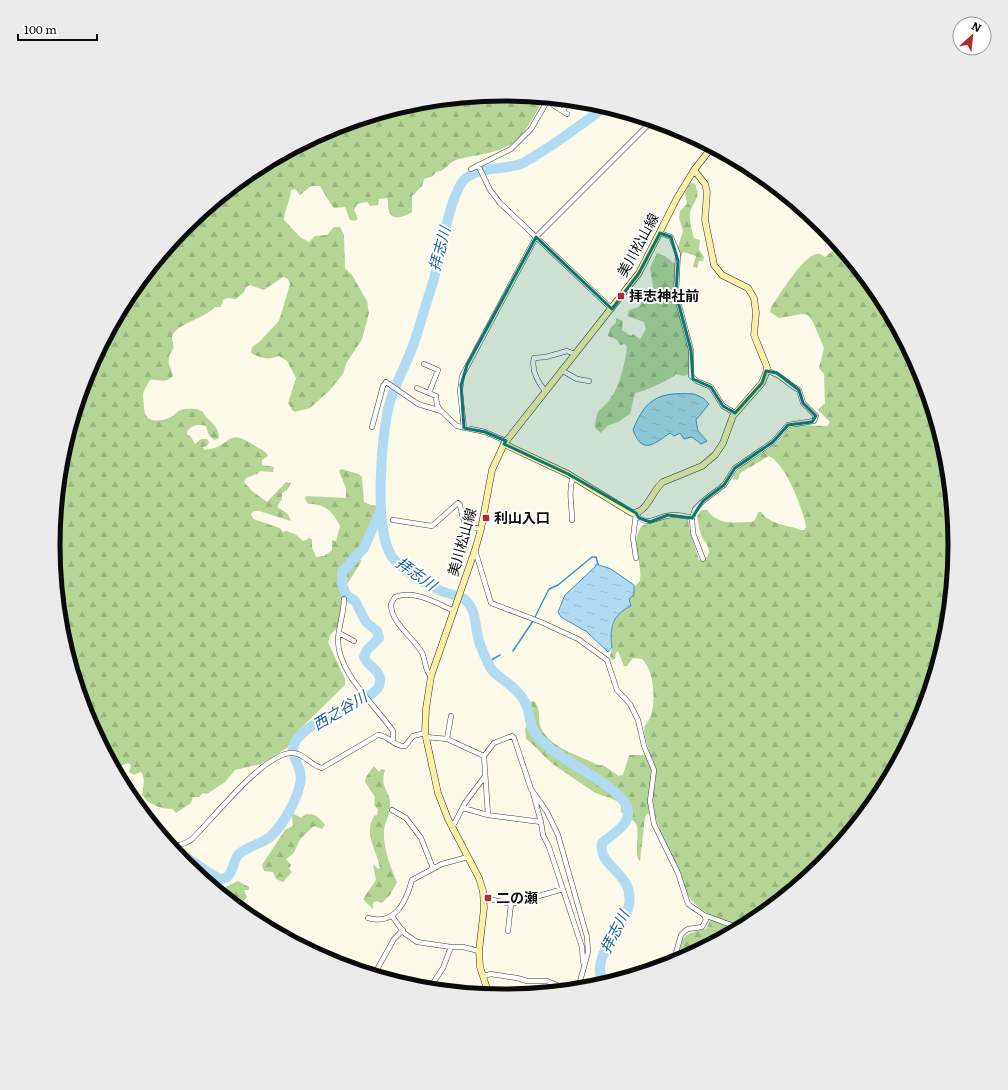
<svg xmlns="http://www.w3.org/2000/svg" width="1008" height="1090" font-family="Literata,'Noto Sans JP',serif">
  <defs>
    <pattern id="forest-firs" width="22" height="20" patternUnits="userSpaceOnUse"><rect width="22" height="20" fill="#b4d596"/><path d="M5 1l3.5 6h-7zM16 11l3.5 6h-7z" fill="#99b680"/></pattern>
    <pattern id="water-ripples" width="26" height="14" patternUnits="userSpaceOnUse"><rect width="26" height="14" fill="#b1dbf2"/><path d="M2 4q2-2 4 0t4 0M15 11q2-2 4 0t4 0" fill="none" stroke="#97bbce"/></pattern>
  </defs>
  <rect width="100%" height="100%" fill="#fefaea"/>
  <path fill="url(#forest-firs)" d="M504,94L544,98C536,112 529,128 517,139C503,154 475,154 456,160C448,163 446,171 436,172L433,176L424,179L422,186L412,196V212C406,216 392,222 389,211C387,207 389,202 387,198L379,199L378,205L370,206L367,202L357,204L354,210L358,219L354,221L350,220L345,207L334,208L330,203L320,186H311L300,195L295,189L291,190C290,202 285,208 284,220L300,237L309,242L315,236L327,235L334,227H340L344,235L345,268L352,275L367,301L369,313L362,339L346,364L343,374L329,391L310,408L295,412L292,410L288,403L296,378L287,361L279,356C267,360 262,359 251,353L252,347L259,342L279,321L290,284L288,279L283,277L264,290L250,285L246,287L244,292L236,299L227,298L223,300L221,307H215C205,318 180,323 173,334C170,340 175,344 173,349C172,352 169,354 169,358C167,364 172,370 173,376C166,384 158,379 150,380C141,396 143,390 144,408C145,424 160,422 171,417C175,415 177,411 181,410C184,409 195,408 199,410C204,411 204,415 207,418C213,423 219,429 219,438L215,440C208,436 208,433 206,426C197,424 193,425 187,431V434L191,437L195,444L201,439H207L209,442L207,446L203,447L204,450C233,448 224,425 257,447C262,450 266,451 268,456L262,460V465L274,467L273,472L260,471L257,474L246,478L244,482L252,491L267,502L286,482L291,483L287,490L282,493V499L277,507L288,514L291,521L259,511H254L251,514L253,519L280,528L283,532L286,531L295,534L303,541L310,538L312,540V547L316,557L324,556L332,550V540L336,541L340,526C333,512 325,503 308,504L305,499L306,496L346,498V489L339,471L341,469L359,474L362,477L364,502L371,505H375L378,510L359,552L361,562L346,586L337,628L330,635L328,642L345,679V685L299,730L287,748L260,764L235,770L225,782L207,794L203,793L199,797H193L191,803L176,813L172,809C161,809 149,805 142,795C143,788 146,778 141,772L134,775L129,772L131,765L128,763L120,766L111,762L87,717L62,633L53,545L62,457L73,421L77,420L81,410L78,402L87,372L129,294L185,226L254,170L332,128L416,103Z
    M691,182L695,184C701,200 694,199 690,213C689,219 692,232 694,238L700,240L699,249L704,257L703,261H699L697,268L693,267L696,256L683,252L681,257H679L678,247L683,231L679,218L680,211L687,204L685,192Z
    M839,246L879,295L921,373L946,457L955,545L946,633L921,718L879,796L823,864L754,920L677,962C684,936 679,935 706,929L710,920L708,914L698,907L684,891L677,865L664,843L654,813L647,814L645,817L640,861C634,857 639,836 637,827C636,819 626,818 621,812V804C612,796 600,797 591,790C578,781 565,773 553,764C543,756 536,746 526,739L525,729L532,718L531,702L534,701C542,709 537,719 541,728C551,749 579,755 598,765H603L619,776L623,775L629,755H644L649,750C647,744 644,736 644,729C645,724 650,720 651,715C656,700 654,670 642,659L633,658L627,666H624L618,651L616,653L615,659L612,660L610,657L612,647L611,631L612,627L619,612L631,606C627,598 633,586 640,581C643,562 628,541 643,525C657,522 674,512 688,520L690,532L699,560L702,561C716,551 705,544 701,535C699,529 698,522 697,516L702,510H707C718,526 734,522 751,522L755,520L758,512H761C768,524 788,525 801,530H804L806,527C803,509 786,464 769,456L740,473L738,480L733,479L734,475L743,465L776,444L790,428L802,425L827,426L830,422L818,410L825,403L824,374L819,368L824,348L813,322L808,315L802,314L779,318L770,312L771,307C780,295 805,251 820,254L825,257Z
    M657,253L665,256L675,264L674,294L689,350V374L684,376L676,374C674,378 641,393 635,393L630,414L618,422L607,426L601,433L595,428C597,405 599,414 610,399C620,386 625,363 627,347L625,344L620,345L617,340L608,336L610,328L616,323V318L623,321L622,330L631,336L633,334L640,339L646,329L644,322L627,316L629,310L639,307L646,295L654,292L650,268Z
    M298,758C315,776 295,795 292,813L301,818L306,814C316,814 319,817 325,825L322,829L314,826L301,838L293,854L286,859L291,865L289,869L292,872L283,882L276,879L273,872L264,871L262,865L285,830L293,826L292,816L287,811L286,808L293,795L298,780L299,774L295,759Z
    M374,766L379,772L381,769L385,770C379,788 391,791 390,805C390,815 384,823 384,832C383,847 391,869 397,882L390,895L382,903L376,901L373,903V909L363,899L376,880L373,864L378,869L380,868C377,850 363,835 374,816L377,815L378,809L374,805L375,797L365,782L366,777Z
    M238,881L249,887V890H244L247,897L244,901L246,906L262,917V922L250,917L218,891Z"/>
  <path fill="url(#water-ripples)" stroke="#3c91c5" d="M694,394L703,398L709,404L696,420L698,431L707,441L701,444L692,437L684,439L680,433L674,436L670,433C656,442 643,457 633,430C646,397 660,392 694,394Z
    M596,564L611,569L634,585V594L629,599L631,606C613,614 609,628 612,647L608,652L587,632L561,617L558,612L565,595L596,566Z"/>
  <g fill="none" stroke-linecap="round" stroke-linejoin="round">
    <path stroke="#3c91c5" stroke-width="1.5" d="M535,617L549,589L558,585L592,557H596L598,564
      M513,651L533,621
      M488,662L500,655"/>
    <path stroke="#b1dbf2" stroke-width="10" d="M173,849L219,879C235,880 231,860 240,853C249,846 261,844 270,837C283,825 296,802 300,784C305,765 283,753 299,737C309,726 324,718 337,711C349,705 383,696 380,678C378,668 367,666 364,657L367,650L379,638L377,631L366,622L355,601L346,595L342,584V572L364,548L381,510
      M604,984C588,956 624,931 629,905C635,873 597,867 602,843C612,834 633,824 627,807C618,784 559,761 540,739C528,727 531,716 526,704C518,687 503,682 492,670C487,663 483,652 480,644C474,630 478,609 464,599C458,595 448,594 441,591C425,584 405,572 393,558C373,535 381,431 390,402C396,382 407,363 414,343C421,322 427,300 434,279C439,259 451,189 466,178C482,166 504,170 521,164C527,161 533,157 538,154C561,140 583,123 605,107"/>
    <defs>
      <path id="street" d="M547,101L567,114
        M563,111L569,100
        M478,165L490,190L500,203L612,309
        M471,169L511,149L531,129L549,98
        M660,233L671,237L678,254L676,294L691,350V376L697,381L711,387L723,406L735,413
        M424,364L438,370L429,393
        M561,370L577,379L589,381
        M417,388L436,396L437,405L441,411
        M545,391C538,382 531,369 534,358L546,357L567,351L575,354
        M372,427L383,386L386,382L418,404L441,411L457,426L485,432L506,441
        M464,428L460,391L462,376L536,237L652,121
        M636,513L639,518C650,525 655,518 666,516C675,514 683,515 692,518L695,509L703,501L724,485L735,468L773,442L788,425L814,421L816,416L803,403L799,390C787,384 780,373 766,371
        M636,513L633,538L636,558
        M692,518L693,533L703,559
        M393,520L432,526L458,503L460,505C464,523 462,526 481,529
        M572,520C572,505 568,492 573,477
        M475,550L491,603L541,622L578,639L607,660L617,690L630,704L638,720L644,746L654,770L650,801L654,824L678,873L688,904L704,915L734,926H743
        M344,599C344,612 339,625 338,639C337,672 375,705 393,731V740
        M339,633L354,641
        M431,676C424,671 426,658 421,651C412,637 390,621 391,604L395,597C413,589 437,603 454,611
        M426,737L447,739L484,756L494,743L512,736L514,738L531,789L547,812L558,835L587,937L588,952L578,989
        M447,739L451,716
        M484,756L488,815L541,822L543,835L549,847L582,947L583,962
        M533,793L541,822
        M463,808L488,815
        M392,810L406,818L421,838L433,868
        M452,828L465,803L485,776
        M172,848C176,845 185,845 192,839C213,819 265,751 293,753C304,753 311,766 322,768L378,735C390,736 394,747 405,746L413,736L425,733
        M485,898L511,904L563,889
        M392,916L404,933L417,942L451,947
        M368,918C395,926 406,902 412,880L442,864L468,857
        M508,931L511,904
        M673,963L681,935L685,931L688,929L702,927L706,920L704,915
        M374,975L394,939L403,930
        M483,976L491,974L517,978L527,981H547L569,990
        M429,989L443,968L451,947H463L479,951"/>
      <path id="secondary" d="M504,444L568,474L632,513C648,513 652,490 663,482L702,466L715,455L723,443L733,416L762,383L766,373L767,367L754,335L756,313L754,298L748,288L722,275L714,265L705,220L707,192L705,184L694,170
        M489,995L480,967L479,951L484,908L483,891L479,878L448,819L438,793L425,733L426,709L431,676L475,550L481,529L492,470L504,444L639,273L677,198L694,170L712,147"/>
    </defs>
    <use href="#street" stroke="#3e3e3e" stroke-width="5.5"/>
    <use href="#secondary" stroke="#2d2d2d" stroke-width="7"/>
    <use href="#street" stroke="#fff" stroke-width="4.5"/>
    <use href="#secondary" stroke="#fbf0a8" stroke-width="6"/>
  </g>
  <path fill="#0f766e" fill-opacity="0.2" stroke="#0f766e" stroke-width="3" stroke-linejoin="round" d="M660,233L671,237L678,261L676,294L691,350L693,379L711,387L723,406L735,413L762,383L766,371L777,373L799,390L803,403L816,416L812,422L788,425L773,442L735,468L724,485L703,501L692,518L668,515L650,522L639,518L636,513L568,474L504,444L506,441L485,432L464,428L461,385L467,365L536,237L612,309L639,273Z"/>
  <g fill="#b22b34" stroke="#fff" stroke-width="1.5">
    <rect x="617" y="292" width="8" height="8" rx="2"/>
    <rect x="482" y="514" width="8" height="8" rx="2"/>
    <rect x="484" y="894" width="8" height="8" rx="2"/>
  </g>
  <g text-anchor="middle" stroke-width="4" stroke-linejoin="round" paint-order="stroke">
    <g font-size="14" fill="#0b0b0b" stroke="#fff">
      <text transform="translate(638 245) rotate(-61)" y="5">美川松山線</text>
      <text transform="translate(462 542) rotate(-74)" y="5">美川松山線</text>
    </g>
    <g font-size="14" font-weight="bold" fill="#0b0b0b" stroke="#fff" text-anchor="start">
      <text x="629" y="301">拝志神社前</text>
      <text x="494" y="523">利山入口</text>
      <text x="496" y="903">二の瀬</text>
    </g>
    <g font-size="15" font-style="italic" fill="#1c6295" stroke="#fff">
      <text transform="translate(440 249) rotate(-75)" y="5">拝志川</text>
      <text transform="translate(416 574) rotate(35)" y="5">拝志川</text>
      <text transform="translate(340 711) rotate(-31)" y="5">西之谷川</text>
      <text transform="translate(615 932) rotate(-63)" y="5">拝志川</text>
    </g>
  </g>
  <path d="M0 0H1008V1090H0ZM60 545a444 444 0 1 1 888 0a444 444 0 1 1-888 0Z" fill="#ebebeb" fill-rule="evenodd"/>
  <path fill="none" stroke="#0b0b0b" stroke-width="5" d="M60 545a444 444 0 1 1 888 0a444 444 0 1 1-888 0Z"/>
  <g transform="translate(972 36) rotate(27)"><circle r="19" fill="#ffffff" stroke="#9d9d9d"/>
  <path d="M0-3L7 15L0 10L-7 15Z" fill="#b22b34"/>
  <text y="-6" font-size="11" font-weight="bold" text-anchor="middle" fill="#0b0b0b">N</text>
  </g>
  <path d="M18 34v6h79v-6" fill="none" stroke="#0b0b0b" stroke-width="2"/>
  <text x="24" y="34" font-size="12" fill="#0b0b0b" stroke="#ffffff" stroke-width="3" paint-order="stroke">100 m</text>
</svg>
